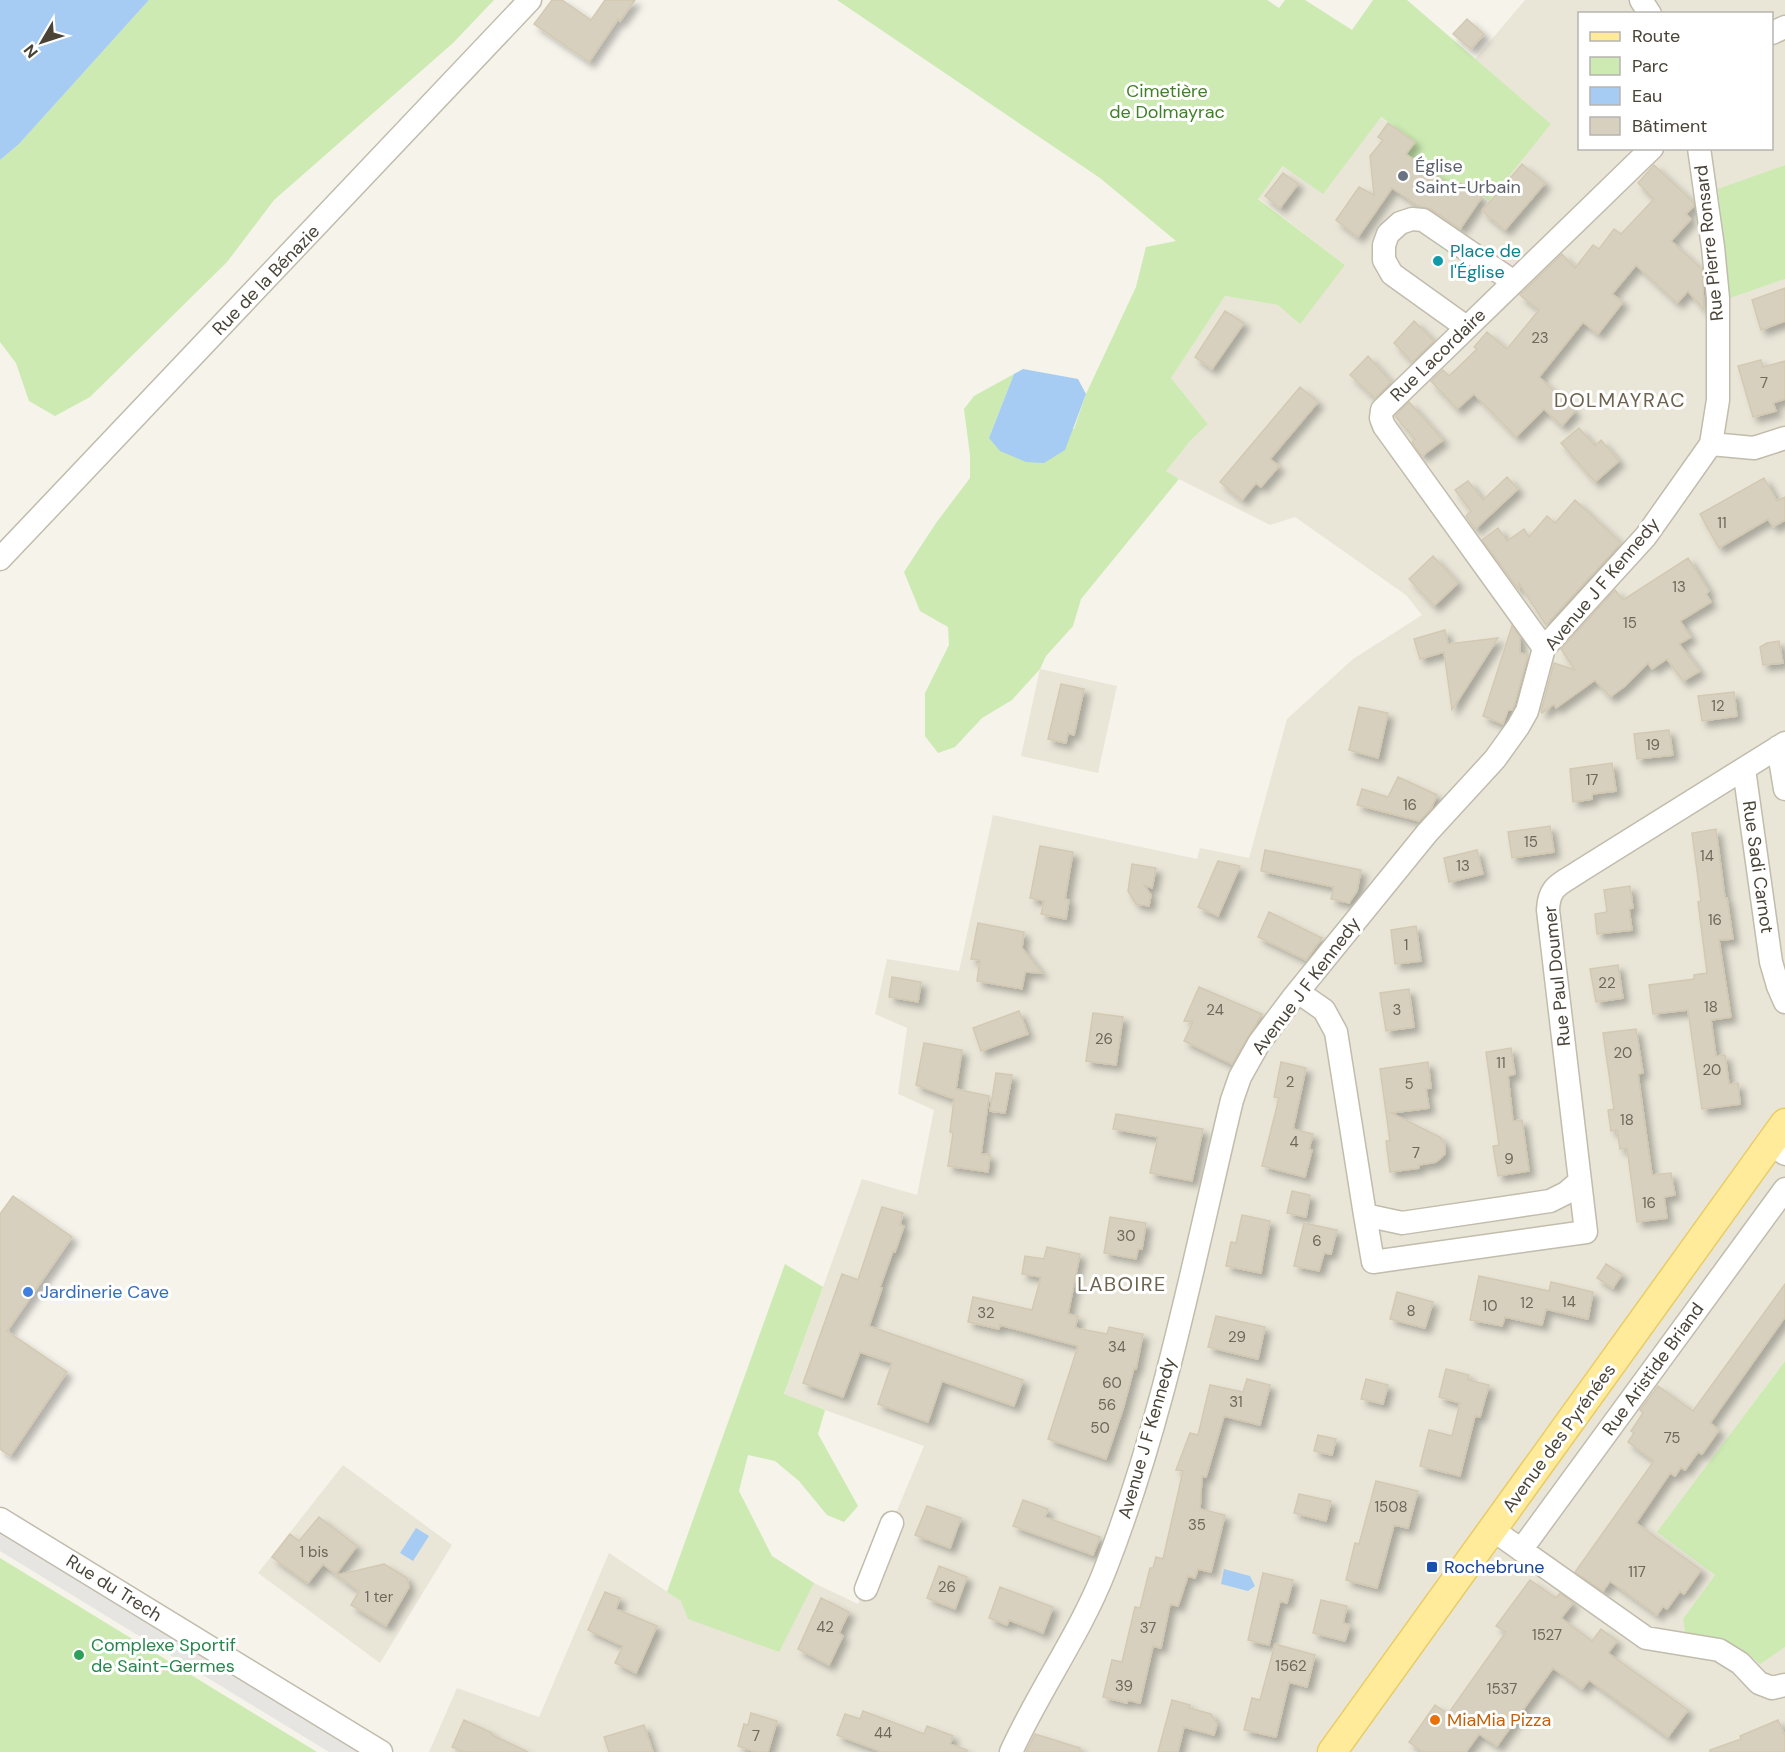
<svg xmlns="http://www.w3.org/2000/svg" width="1785" height="1752" font-family="'DM Sans',sans-serif">
  <defs>
    <filter id="shadow"><feDropShadow dx="5.5" dy="5.5" stdDeviation="3" flood-color="#0004"/></filter>
  </defs>
  <rect width="100%" height="100%" fill="#f5f3ea"/>
  <path fill="#e9e6d8" fill-rule="evenodd" d="M1525,0H1785V165L1718,190L1731,297L1785,279V1361L1658,1532L1715,1575L1683,1619L1685,1633L1717,1636L1735,1645L1760,1663L1785,1647V1752H429L457,1688L539,1717L609,1553L681,1601L778,1652L814,1583L858,1604L924,1446L784,1395L862,1179L917,1195L934,1110L898,1094L907,1028L875,1014L887,959L959,971L993,815L1197,859L1200,848L1249,858L1287,719L1353,659L1422,615L1406,595L1295,517L1270,525L1165,472L1191,440L1208,424L1171,378L1225,296L1278,305L1345,265L1258,198L1284,166L1323,193L1380,117L1415,142L1407,154L1456,189L1460,183L1488,201L1551,124L1475,59ZM1580,14H1772V148H1580Z
    M1040,669L1117,686L1098,773L1021,756Z
    M343,1465L452,1545L380,1663L258,1573Z"/>
  <path fill="#cceab2" d="M149,0H494L453,43L274,200L227,262L90,397L55,416L29,401L16,363L0,342V160L19,144Z
    M837,0H1267L1279,8L1285,0H1305L1352,30L1373,0H1407L1551,124L1489,201L1483,196L1475,207L1460,183L1456,189L1406,154L1414,141L1381,117L1323,194L1283,166L1258,199L1345,265L1300,324L1278,305L1225,296L1171,378L1208,424L1191,440L1166,471L1179,479L1081,599L1073,626L1046,656L1040,669L1012,700L982,718L955,747L938,753L925,736V693L949,645L948,627L920,611L904,572L936,523L970,478V455L964,409L974,396L1014,374L989,438L1074,429L1086,394L1136,287L1146,247L1176,241L1100,178Z
    M1785,165V279L1730,298L1718,189Z
    M785,1264L823,1287L784,1394L825,1410L818,1434L858,1506L844,1522L827,1515L799,1481L775,1461L748,1455L739,1491L772,1556L814,1583L779,1652L688,1619L681,1601L667,1592Z
    M1785,1361V1647L1760,1664C1733,1640 1719,1636 1685,1633L1683,1619L1715,1575L1657,1532Z
    M0,1557V1558L317,1752H0Z"/>
  <path fill="#e7e5e2" d="M0,1533L358,1751V1752H329L0,1551Z"/>
  <path fill="#a6ccf3" d="M0,0H149L19,144L0,160Z
    M1023,369L1078,379L1086,394L1065,450L1044,463L1026,462L1000,451L989,438L1014,374Z
    M416,1528L429,1536L413,1561L400,1553Z
    M1224,1569L1250,1576L1255,1586L1248,1591L1221,1584Z"/>
  <path fill="#d8d0bf" stroke="#d3c9b2" stroke-width="1.5" filter="url(#shadow)" d="M552,0H562L591,20L605,0H635L620,21L618,19L589,62L534,24Z
    M1467,19L1484,34L1471,49L1453,34Z
    M1388,123L1415,142L1406,154L1456,189L1460,183L1482,197L1460,229L1431,209L1419,206L1392,188L1358,237L1336,220L1359,187L1374,195L1370,156L1383,140L1378,137Z
    M1522,164L1545,183L1505,230L1482,211Z
    M1654,165L1693,202L1694,206L1686,214L1691,219L1671,241L1702,269L1704,310L1688,291L1677,303L1636,265L1612,294L1623,302L1598,334L1583,322L1539,377L1575,411L1562,426L1544,409L1516,437L1474,394L1457,409L1431,381L1443,370L1449,376L1477,349L1474,347L1487,332L1507,349L1539,310L1520,295L1562,254L1575,268L1593,245L1599,249L1614,229L1621,234L1654,199L1638,183Z
    M1283,173L1298,184L1280,208L1265,196Z
    M1785,288V321L1761,330L1752,300Z
    M1225,311L1244,323L1212,369L1195,357Z
    M1414,321L1434,341L1412,362L1394,343Z
    M1368,356L1391,382L1375,398L1350,375Z
    M1761,360L1763,367L1785,361V399L1773,403L1776,411L1753,417L1738,366Z
    M1300,387L1318,402L1270,459L1279,466L1261,487L1256,483L1242,500L1220,482Z
    M1409,402L1443,440L1422,456L1412,442L1415,439L1395,416Z
    M1579,428L1595,446L1601,440L1619,461L1595,482L1561,443Z
    M1507,477L1518,489L1475,529L1466,516L1471,511L1455,490L1468,481L1483,500Z
    M1764,478L1777,501L1785,497V520L1773,527L1768,519L1719,548L1700,514Z
    M1575,500L1621,543L1546,625L1519,583V590L1482,540L1498,528L1507,541L1524,529L1529,537L1547,516L1555,523Z
    M1433,556L1458,583L1434,606L1409,579Z
    M1688,558L1709,591L1706,594L1711,602L1680,621L1691,637L1679,644L1700,671L1683,681L1667,659L1652,669L1648,663L1625,686L1610,697L1595,680L1556,708L1554,704L1542,713L1541,711L1554,663L1575,670L1561,649L1615,590L1623,600Z
    M1512,626L1520,637V653L1528,655L1514,706L1512,710H1508L1503,724L1483,716Z
    M1445,630L1448,644L1498,638L1452,710L1444,652L1420,659L1414,639Z
    M1779,641L1783,663L1763,665L1760,647L1767,643Z
    M1061,684L1084,689L1074,735L1068,733L1066,743L1048,739Z
    M1734,692L1737,716L1702,721L1698,696Z
    M1359,707L1388,713L1378,758L1349,750Z
    M1669,730L1673,755L1637,759L1634,734Z
    M1612,763L1616,791L1592,794V799L1573,802L1570,769Z
    M1398,777L1437,795L1431,809L1419,821L1357,805L1362,789L1388,797Z
    M1550,826L1554,852L1512,858L1508,832Z
    M1716,829L1725,898H1727L1733,939L1719,940L1731,1017L1711,1020L1716,1056L1725,1055L1729,1084L1738,1083L1740,1104L1702,1109L1688,1010L1653,1014L1649,985L1694,979V975L1707,973L1698,902L1701,901L1692,833Z
    M1040,846L1073,852L1065,899L1069,900L1066,919L1041,914L1044,901L1030,898Z
    M1265,850L1361,870L1357,891L1349,903L1331,899L1334,887L1261,871Z
    M1477,850L1483,874L1449,882L1444,858Z
    M1218,861L1240,866L1218,916L1198,907Z
    M1132,864L1156,868L1152,888L1144,885L1151,895L1149,906L1136,904L1128,891Z
    M1630,886L1633,908L1629,909L1632,930L1597,934L1595,914L1607,912L1604,890Z
    M1269,912L1322,938L1306,960L1258,937Z
    M978,923L1024,932L1022,948L1042,973L1025,972L1022,989L977,981L980,960L971,959Z
    M1416,926L1421,961L1395,964L1391,930Z
    M1618,965L1623,998L1596,1002L1590,969Z
    M892,977L921,982L918,1002L889,997Z
    M1199,987L1262,1014L1232,1064L1184,1041L1193,1022L1184,1021Z
    M1409,989L1414,1027L1386,1031L1380,993Z
    M1019,1011L1028,1034L981,1051L973,1028Z
    M1093,1013L1123,1017L1116,1065L1086,1061Z
    M1636,1029L1643,1073L1638,1074L1652,1175L1671,1173L1675,1195L1664,1197L1667,1218L1637,1222L1627,1148L1620,1149L1617,1130L1611,1131L1608,1110L1614,1109L1603,1033Z
    M924,1043L962,1050L956,1089L989,1096L981,1154L990,1155L988,1172L948,1166L953,1133L950,1132L954,1099L916,1085Z
    M1511,1048L1515,1074L1508,1076L1513,1121L1522,1120L1529,1171L1498,1176L1493,1146L1499,1145L1486,1052Z
    M1281,1062L1306,1068L1293,1129L1313,1134L1309,1149L1312,1150L1305,1177L1262,1166L1279,1098L1274,1097Z
    M1428,1062L1431,1088L1426,1089L1429,1108L1391,1113L1440,1137L1445,1144V1154L1436,1162L1419,1165V1168L1390,1172L1386,1141H1390L1380,1069Z
    M996,1073L1012,1075L1005,1113L990,1111Z
    M1116,1114L1203,1129L1192,1181L1150,1173L1158,1137L1113,1129Z
    M1292,1191L1310,1195L1306,1217L1287,1213Z
    M13,1196L72,1237L7,1331L67,1372L10,1456L0,1449V1214Z
    M882,1207L903,1213L900,1225L904,1226L895,1252L893,1251L880,1287L882,1288L869,1326L1023,1380L1014,1406L942,1381L928,1422L878,1404L892,1363L860,1352L843,1397L803,1383L842,1274L858,1280Z
    M1242,1215L1270,1221L1261,1273L1226,1266L1231,1242L1236,1243Z
    M1110,1217L1146,1223L1142,1249H1138L1136,1259L1104,1253Z
    M1304,1223L1337,1230L1331,1254L1324,1253L1319,1271L1294,1266Z
    M1047,1247L1080,1254L1068,1314L1078,1316L1075,1328L1107,1334L1109,1327L1143,1334L1136,1369L1134,1368L1123,1409L1106,1459L1048,1439L1078,1346L1000,1325L999,1329L968,1322L973,1297L1032,1310L1041,1277L1022,1274L1025,1256L1044,1259Z
    M1606,1264L1622,1274L1613,1288L1597,1278Z
    M1479,1276L1549,1291L1551,1282L1593,1292L1588,1319L1546,1309L1542,1325L1505,1317L1502,1326L1470,1320Z
    M1785,1284V1317L1710,1423L1719,1430L1702,1454L1698,1452L1685,1470L1681,1467L1675,1476L1670,1473L1636,1523L1701,1570L1684,1594L1680,1591L1667,1609L1663,1606L1657,1615L1610,1581L1603,1591L1575,1572L1654,1461L1628,1442L1634,1433L1631,1431L1643,1413L1640,1410L1658,1386L1693,1411Z
    M1397,1292L1433,1302L1425,1328L1390,1319Z
    M1216,1316L1265,1327L1258,1359L1208,1347Z
    M1446,1369L1469,1375L1468,1380L1489,1385L1480,1417L1475,1416L1460,1476L1420,1466L1429,1430L1452,1436L1460,1403L1439,1397Z
    M1247,1379L1270,1385L1260,1425L1224,1416L1206,1477L1202,1476L1200,1509L1225,1515L1211,1572L1198,1569L1195,1578L1188,1576L1178,1606L1170,1604L1161,1648L1153,1646L1140,1703L1128,1700L1127,1703L1103,1697L1112,1660L1122,1662L1135,1607L1140,1608L1150,1568H1153L1156,1557L1163,1559L1183,1471L1176,1470L1190,1433L1198,1435L1210,1385L1243,1392Z
    M1366,1379L1388,1385L1383,1404L1361,1399Z
    M1318,1435L1336,1439L1332,1455L1314,1451Z
    M1376,1481L1418,1491L1408,1528L1394,1525L1377,1588L1346,1580L1355,1543L1359,1544Z
    M1299,1494L1331,1501L1326,1521L1294,1513Z
    M1023,1500L1048,1509L1045,1517L1100,1537L1093,1555L1013,1526Z
    M927,1506L961,1518L950,1548L915,1535Z
    M319,1517L357,1546L336,1574L323,1564L308,1583L272,1557L290,1534L299,1541Z
    M384,1564L407,1578L409,1587L386,1626L351,1605L359,1591L337,1575Z
    M939,1566L967,1577L955,1609L927,1598Z
    M1263,1573L1293,1580L1287,1603L1280,1601L1269,1645L1248,1640Z
    M1530,1580L1556,1598L1560,1593L1573,1603L1561,1618L1592,1641L1601,1629L1617,1641L1608,1653L1688,1710L1668,1737L1589,1680L1582,1689L1553,1668L1497,1746L1479,1734L1466,1752H1423L1409,1742L1435,1705L1448,1714L1506,1632L1496,1626Z
    M1000,1587L1053,1607L1043,1633L1009,1620L1007,1625L989,1618Z
    M605,1592L620,1598L616,1609L657,1626L636,1673L615,1663L623,1646L588,1630Z
    M821,1598L849,1612L839,1633L843,1636L829,1665L798,1649Z
    M1321,1600L1347,1606L1343,1623L1350,1625L1345,1641L1313,1633Z
    M1275,1644L1315,1655L1307,1687L1289,1682L1276,1737L1244,1730L1252,1698L1260,1700Z
    M1172,1700L1190,1705L1189,1708L1211,1714L1217,1724L1214,1735L1184,1727L1178,1752H1158Z
    M863,1711L924,1734L927,1726L953,1736L950,1744L967,1750V1752H882L837,1735L845,1714L860,1719Z
    M751,1713L777,1721L768,1752H756L738,1746L744,1724L748,1725Z
    M464,1720L492,1733V1735L528,1752H464L452,1747Z
    M1778,1720L1785,1736V1752H1710V1750L1741,1739L1740,1736Z
    M644,1725L653,1752H609L604,1737Z
    M1035,1734L1080,1748V1752H1026Z"/>
  <g fill="none" stroke-linecap="round" stroke-linejoin="round">
    <defs>
      <path id="minor" d="M1641,0L1650,14
        M1772,33L1785,27
        M1466,327L1392,274L1384,260V245L1388,234L1400,223L1412,219L1423,220L1514,282
        M1711,444L1754,448L1785,438
        M0,559L530,0
        M1544,648L1384,426L1381,418L1382,410L1652,148
        M1778,747L1785,789
        M1744,769L1771,962L1778,986L1785,1002
        M1298,992L1324,1010L1336,1032L1365,1215L1402,1223L1550,1201L1566,1193L1580,1181L1548,910C1549,885 1561,884 1580,871L1785,743
        M1770,1143L1785,1154
        M1365,1215L1373,1262L1586,1232L1580,1181
        M0,1519L381,1752
        M1493,1530L1646,1638L1719,1650L1740,1663L1759,1683L1772,1688L1785,1685
        M1521,1550L1785,1189
        M866,1589L892,1523
        M1011,1752C1039,1690 1080,1634 1105,1570C1164,1419 1194,1258 1232,1100L1240,1077L1259,1043L1292,999L1427,833L1495,759L1518,727L1527,711L1544,648L1646,536L1711,444L1718,400V298L1713,247L1699,148"/>
      <path id="major" d="M1332,1752L1785,1123"/>
    </defs>
    <use href="#minor" stroke="#c1bcac" stroke-width="25"/>
    <use href="#major" stroke="#e8cc66" stroke-width="31"/>
    <use href="#minor" stroke="#fff" stroke-width="22"/>
    <use href="#major" stroke="#ffeb9a" stroke-width="28"/>
  </g>
  <circle fill="#6b7280" stroke="#fff" stroke-width="2" cx="1403" cy="176" r="6"/>
  <circle fill="#0f9aa8" stroke="#fff" stroke-width="2" cx="1438" cy="261" r="6"/>
  <circle fill="#3f7fe0" stroke="#fff" stroke-width="2" cx="28" cy="1292" r="6"/>
  <rect fill="#1a4fb4" stroke="#fff" stroke-width="2" x="1426" y="1561" width="12" height="12" rx="3"/>
  <circle fill="#2e9e5b" stroke="#fff" stroke-width="2" cx="79" cy="1655" r="6"/>
  <circle fill="#e8710a" stroke="#fff" stroke-width="2" cx="1435" cy="1720" r="6"/>
  <g text-anchor="middle" stroke-width="6" stroke-linejoin="round" paint-order="stroke">
    <g font-size="15" fill="#6e675a">
      <text x="1540" y="343">23</text>
      <text x="1764" y="388">7</text>
      <text x="1722" y="528">11</text>
      <text x="1679" y="592">13</text>
      <text x="1630" y="628">15</text>
      <text x="1718" y="711">12</text>
      <text x="1653" y="750">19</text>
      <text x="1592" y="785">17</text>
      <text x="1410" y="810">16</text>
      <text x="1531" y="847">15</text>
      <text x="1707" y="861">14</text>
      <text x="1463" y="871">13</text>
      <text x="1715" y="925">16</text>
      <text x="1406" y="950">1</text>
      <text x="1607" y="988">22</text>
      <text x="1711" y="1012">18</text>
      <text x="1215" y="1015">24</text>
      <text x="1397" y="1015">3</text>
      <text x="1104" y="1044">26</text>
      <text x="1623" y="1058">20</text>
      <text x="1501" y="1068">11</text>
      <text x="1712" y="1075">20</text>
      <text x="1290" y="1087">2</text>
      <text x="1409" y="1089">5</text>
      <text x="1627" y="1125">18</text>
      <text x="1294" y="1147">4</text>
      <text x="1416" y="1158">7</text>
      <text x="1509" y="1164">9</text>
      <text x="1649" y="1208">16</text>
      <text x="1126" y="1241">30</text>
      <text x="1317" y="1246">6</text>
      <text x="1569" y="1307">14</text>
      <text x="1527" y="1308">12</text>
      <text x="1490" y="1311">10</text>
      <text x="1411" y="1316">8</text>
      <text x="986" y="1318">32</text>
      <text x="1237" y="1342">29</text>
      <text x="1117" y="1352">34</text>
      <text x="1112" y="1388">60</text>
      <text x="1236" y="1407">31</text>
      <text x="1107" y="1410">56</text>
      <text x="1100" y="1433">50</text>
      <text x="1672" y="1443">75</text>
      <text x="1391" y="1512">1508</text>
      <text x="1197" y="1530">35</text>
      <text x="314" y="1557">1 bis</text>
      <text x="1637" y="1577">117</text>
      <text x="947" y="1592">26</text>
      <text x="379" y="1602">1 ter</text>
      <text x="825" y="1632">42</text>
      <text x="1148" y="1633">37</text>
      <text x="1547" y="1640">1527</text>
      <text x="1291" y="1671">1562</text>
      <text x="1124" y="1691">39</text>
      <text x="1502" y="1694">1537</text>
      <text x="883" y="1738">44</text>
      <text x="756" y="1741">7</text>
    </g>
    <g font-size="18" fill="#417f28" stroke="#fff">
      <text x="1167" y="97">Cimetière<tspan x="1167" dy="21">de Dolmayrac</tspan></text>
    </g>
    <g font-size="18" fill="#5b616d" stroke="#fff" text-anchor="start">
      <text x="1415" y="172">Église<tspan x="1415" dy="21">Saint-Urbain</tspan></text>
    </g>
    <g font-size="18" fill="#4a4438" stroke="#fff">
      <text transform="translate(1709 243) rotate(-96)" y="6">Rue Pierre Ronsard</text>
      <text transform="translate(266 280) rotate(-46)" y="6">Rue de la Bénazie</text>
      <text transform="translate(1438 355) rotate(-44)" y="6">Rue Lacordaire</text>
      <text transform="translate(1602 584) rotate(-50)" y="6">Avenue J F Kennedy</text>
      <text transform="translate(1758 867) rotate(82)" y="6">Rue Sadi Carnot</text>
      <text transform="translate(1557 976) rotate(-96)" y="6">Rue Paul Doumer</text>
      <text transform="translate(1306 986) rotate(-53)" y="6">Avenue J F Kennedy</text>
      <text transform="translate(1653 1369) rotate(-54)" y="6">Rue Aristide Briand</text>
      <text transform="translate(1147 1438) rotate(-74)" y="6">Avenue J F Kennedy</text>
      <text transform="translate(1559 1438) rotate(-54)" y="6">Avenue des Pyrénées</text>
      <text transform="translate(114 1588) rotate(32)" y="6">Rue du Trech</text>
    </g>
    <g font-size="18" fill="#0d838f" stroke="#fff" text-anchor="start">
      <text x="1450" y="257">Place de<tspan x="1450" dy="21">l'Église</tspan></text>
    </g>
    <g font-size="18" fill="#366cbe" stroke="#fff" text-anchor="start">
      <text x="40" y="1298">Jardinerie Cave</text>
    </g>
    <g font-size="18" fill="#164399" stroke="#fff" text-anchor="start">
      <text x="1444" y="1573">Rochebrune</text>
    </g>
    <g font-size="18" fill="#27864d" stroke="#fff" text-anchor="start">
      <text x="91" y="1651">Complexe Sportif<tspan x="91" dy="21">de Saint-Germes</tspan></text>
    </g>
    <g font-size="18" fill="#c56008" stroke="#fff" text-anchor="start">
      <text x="1447" y="1726">MiaMia Pizza</text>
    </g>
    <g font-size="20" letter-spacing="1.5" fill="#6d634e" stroke="#fff">
      <text x="1620" y="407">DOLMAYRAC</text>
      <text x="1122" y="1291">LABOIRE</text>
    </g>
  </g>
  <rect x="1578" y="12" width="195" height="138" fill="#ffffff" stroke="#b7b4af" stroke-width="1.5"/>
  <rect x="1590" y="32" width="30" height="9" fill="#ffeb9a" stroke="#b7b4af" stroke-width="1.5"/>
  <text x="1632" y="42" font-size="18" fill="#4a4438">Route</text>
  <rect x="1590" y="57" width="30" height="18" fill="#cceab2" stroke="#b7b4af" stroke-width="1.5"/>
  <text x="1632" y="72" font-size="18" fill="#4a4438">Parc</text>
  <rect x="1590" y="87" width="30" height="18" fill="#a6ccf3" stroke="#b7b4af" stroke-width="1.5"/>
  <text x="1632" y="102" font-size="18" fill="#4a4438">Eau</text>
  <rect x="1590" y="117" width="30" height="18" fill="#d8d0bf" stroke="#b7b4af" stroke-width="1.5"/>
  <text x="1632" y="132" font-size="18" fill="#4a4438">Bâtiment</text>
  <g transform="translate(42 42) rotate(231)" stroke="#ffffff" stroke-width="4.5" paint-order="stroke">
  <path d="M0-4.5L10 22L0 15L-10 22Z" fill="#4a4438"/>
  <text y="-9" font-size="16" font-weight="bold" text-anchor="middle" fill="#4a4438">N</text>
  </g>
</svg>
